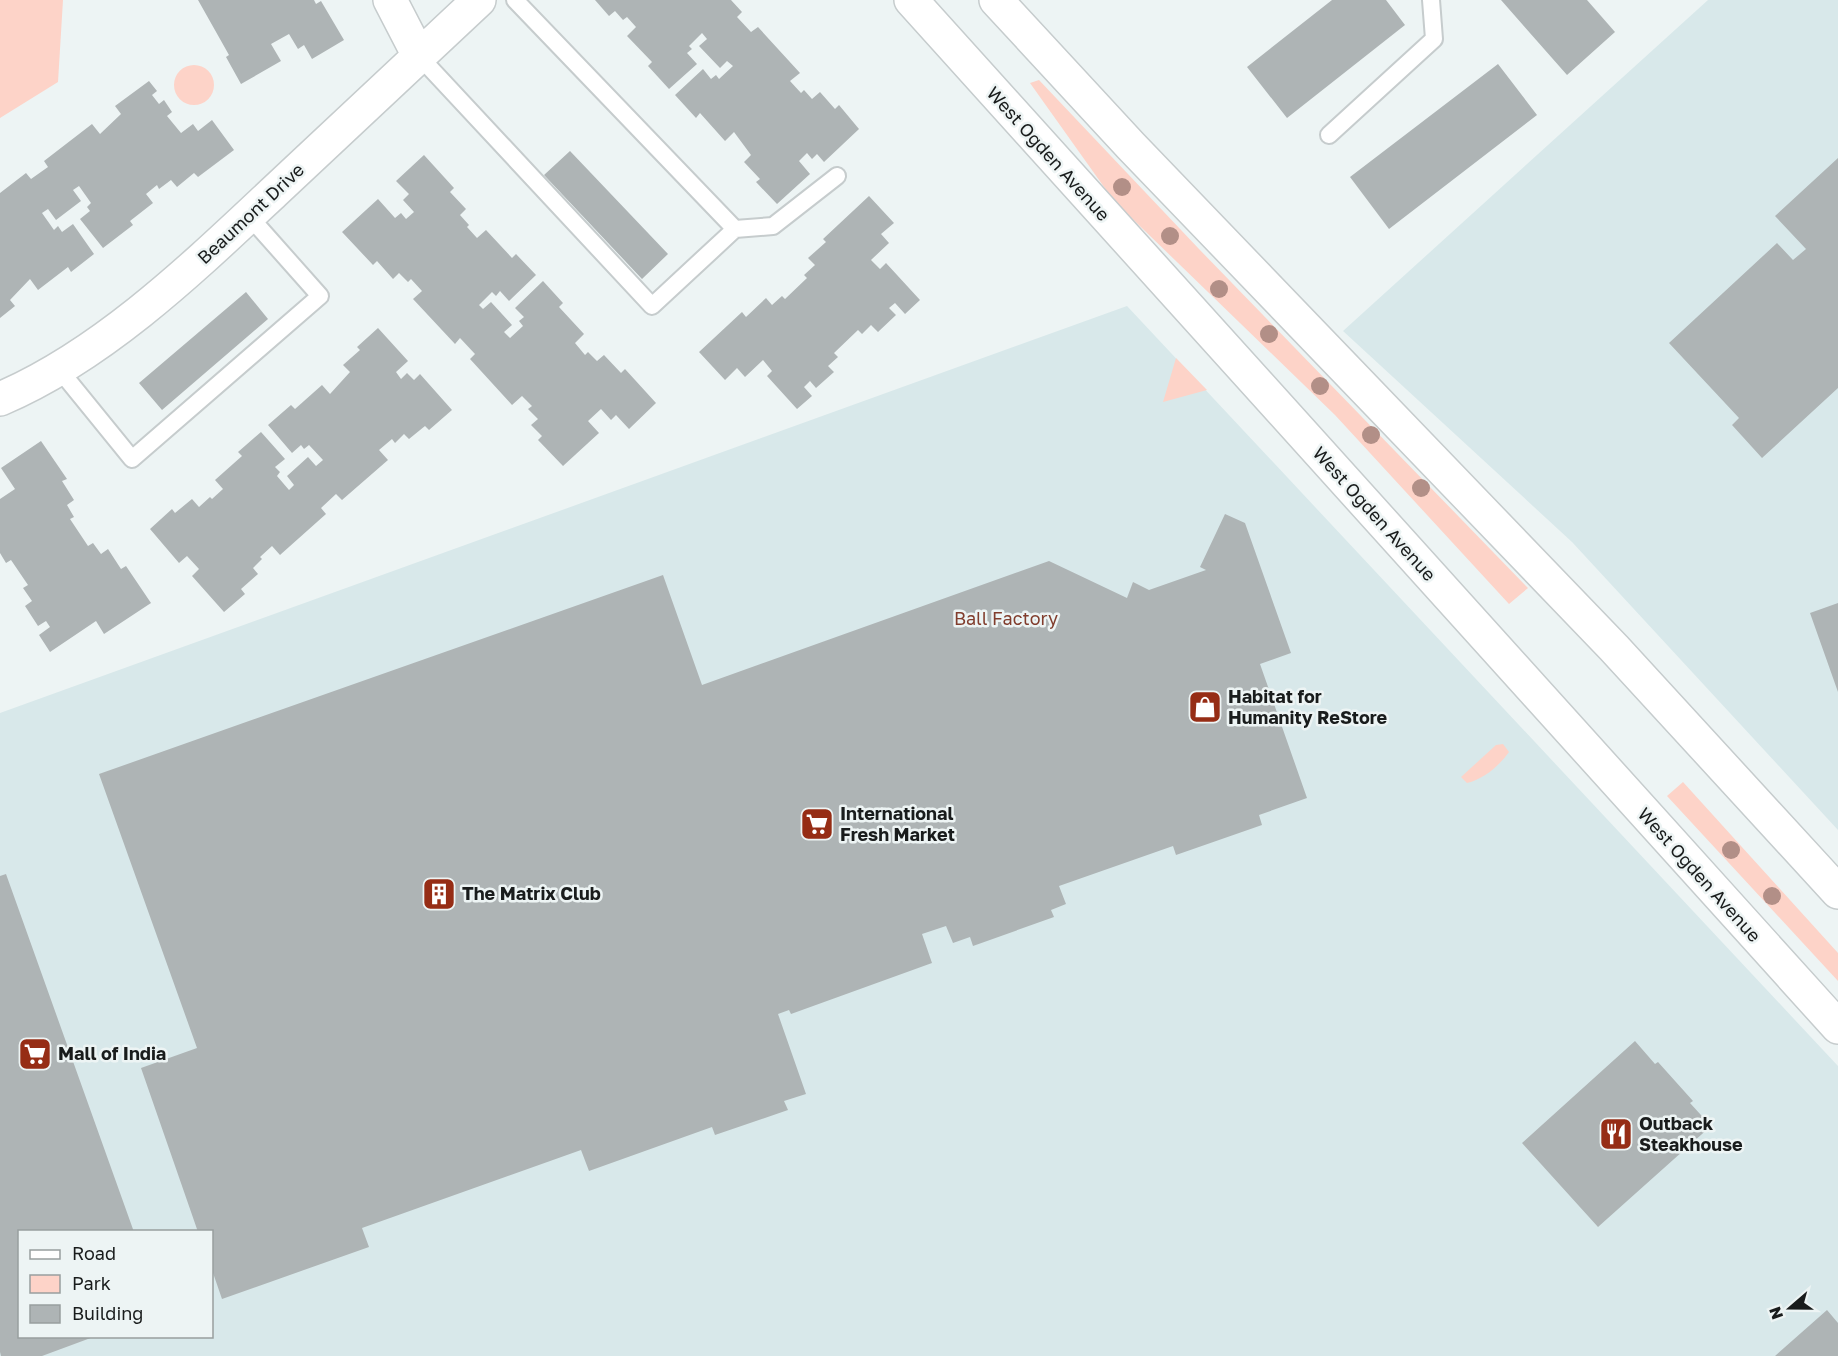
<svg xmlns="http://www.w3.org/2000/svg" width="1838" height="1356" font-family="'Golos Text',sans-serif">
  <rect width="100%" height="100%" fill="#edf4f4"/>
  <path fill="#d8e8ea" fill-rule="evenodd" d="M1708,0H1838V830L1572,542L1343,331Z
    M1127,306L1838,1066V1356H0V713ZM20,1232H212V1336H20Z"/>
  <path fill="#fdd3c8" d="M0,0H63L58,82L0,118Z
    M174 85a20 20 0 1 1 40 0a20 20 0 1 1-40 0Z
    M1039,80L1199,249L1528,588L1509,604L1335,415L1114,201L1030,83Z
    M1176,358L1207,390L1163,402Z
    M1503,744L1509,752C1499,766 1484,779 1467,783L1461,777L1496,745Z
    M1683,782L1838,953V981L1667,796Z"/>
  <path fill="#aeb4b5" d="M198,0H314L316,4L321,1L344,40L312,59L304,45L298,49L289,34L271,44L281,61L241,84L226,57L229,55Z
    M595,0H731L742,12L737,17L751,32L758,27L800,73L790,81L801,93L804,90L812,99L820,92L835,109L839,105L859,129L824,162L817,154L812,159L807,153L799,161L810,174L777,204L756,182L760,179L744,162L751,155L734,132L725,141L700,113L696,118L675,95L703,69L711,79L716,75L719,79L733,66L727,61L720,68L699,46L707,39L702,33L689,46L692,49L687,53L697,64L669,89L648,66L652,62L627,36L636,27L627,17L623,20L615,11L609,16Z
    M1332,0H1386L1405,25L1287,118L1247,67Z
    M1501,0H1587L1615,32L1567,75Z
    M1498,64L1537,115L1389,229L1350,177Z
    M149,81L157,91L152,95L159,104L164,100L172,112L167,116L181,133L193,124L198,131L212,120L234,150L198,177L194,173L177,187L171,180L159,189L157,185L146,194L153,203L130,221L133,225L103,248L80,219L90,211L87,207L91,203L79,186L73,190L81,201L56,220L48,209L42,213L54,230L58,226L62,232L73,224L94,254L71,272L68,267L38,290L30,279L10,300L15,306L0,318V193L26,173L31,179L48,167L44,161L92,124L100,134L121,114L115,106Z
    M570,151L668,254L642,279L544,175Z
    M424,155L454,188L450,192L466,209L460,215L469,225L467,227L477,238L486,230L512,258L516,254L536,275L509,301L500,291L496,296L492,292L479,305L483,309L491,302L512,325L504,332L510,338L523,326L519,321L524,317L515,308L543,281L563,303L559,307L584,334L575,343L585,355L588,352L597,361L604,355L621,373L625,369L656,403L629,429L616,415L611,420L601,409L588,421L599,433L563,466L538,440L542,436L531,425L538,419L528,409L532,406L522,396L512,405L470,359L475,354L460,338L455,344L413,299L422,291L411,279L408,282L399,273L393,279L377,261L373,265L342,232L378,199L395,218L401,213L406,219L414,212L403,200L409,194L396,181Z
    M1838,158V388L1762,458L1732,425L1739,418L1669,343L1777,243L1793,260L1806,249L1775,216Z
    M869,196L894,223L881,234L889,243L871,260L880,269L886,263L920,300L905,314L895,303L889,308L896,315L878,332L871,325L862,334L858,330L834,353L838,357L828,366L834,372L816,388L810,381L804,387L812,396L797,409L767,376L772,371L763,360L745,377L737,368L725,380L699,352L742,312L746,317L766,298L772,305L782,296L785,299L807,278L804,275L815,265L808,258L826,242L823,239Z
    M246,292L268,319L162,410L139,383Z
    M378,328L408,361L396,372L401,379L407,373L414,380L420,374L452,410L429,430L425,426L409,439L404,434L395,443L392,439L379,450L388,460L342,500L336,494L321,508L326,514L280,555L272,546L260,557L262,559L253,568L258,574L241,589L245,594L224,612L192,576L199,569L187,556L179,563L150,529L172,509L175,513L192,499L199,507L210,497L212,499L223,489L215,480L242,456L238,452L261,432L285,459L275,467L280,472L277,476L289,490L294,485L287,476L308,457L316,466L323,460L309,445L304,449L301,445L292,453L268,425L291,405L295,409L322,385L330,394L350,372L343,365L360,350L357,347Z
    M41,441L67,479L62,481L74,500L67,505L74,517L70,519L88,546L93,543L101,554L108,549L121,569L126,566L151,603L104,634L96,621L50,652L39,635L50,627L46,621L38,626L25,606L32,601L23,588L28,585L11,560L6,563L0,553V499L15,489L1,468Z
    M1225,514L1245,523L1291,653L1260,664L1307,798L1259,815L1262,825L1176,855L1173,846L1059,886L1066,904L1051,910L1054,917L973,946L970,937L953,943L946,926L922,934L932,963L791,1014L789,1010L778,1014L806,1094L784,1101L788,1110L715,1135L712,1127L589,1171L581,1150L362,1228L369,1247L222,1299L212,1270V1232H198L141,1068L197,1048L99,774L663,575L702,685L1049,561L1127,598L1133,582L1149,590L1206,570L1200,567Z
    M1838,603V692L1810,613Z
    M6,874L134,1232H20V1336H96L42,1356H1L0,1352V876Z
    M1635,1041L1655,1064L1658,1062L1693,1101L1690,1103L1711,1126L1598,1227L1522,1143Z
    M1827,1310L1838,1323V1356H1775Z"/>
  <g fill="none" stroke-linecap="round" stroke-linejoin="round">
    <defs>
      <path id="lane" d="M419,56L652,306L735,229L515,0
        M1329,135L1434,39L1431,0
        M735,229L773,226L837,176
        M58,368L132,459L320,296L249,216"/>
      <path id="street" d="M390,0L419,56
        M0,399C103,355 193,268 274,192C342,128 410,64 479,0"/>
      <path id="primary" d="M911,0L1838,1027
        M996,0L1131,146L1614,648L1838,892"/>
    </defs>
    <use href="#lane" stroke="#c6cccd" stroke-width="20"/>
    <use href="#street" stroke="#c6cccd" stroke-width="36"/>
    <use href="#primary" stroke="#c6cccd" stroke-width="36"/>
    <use href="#lane" stroke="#fff" stroke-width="16"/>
    <use href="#street" stroke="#fff" stroke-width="33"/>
    <use href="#primary" stroke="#fff" stroke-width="33"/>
  </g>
  <g fill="#b28f87">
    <circle cx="1122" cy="187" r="9"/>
    <circle cx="1170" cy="236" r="9"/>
    <circle cx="1219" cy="289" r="9"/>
    <circle cx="1269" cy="334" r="9"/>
    <circle cx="1320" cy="386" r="9"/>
    <circle cx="1371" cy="435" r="9"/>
    <circle cx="1421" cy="488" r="9"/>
    <circle cx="1731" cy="850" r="9"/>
    <circle cx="1772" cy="896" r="9"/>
  </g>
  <defs>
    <symbol id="shop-square" viewBox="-11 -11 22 22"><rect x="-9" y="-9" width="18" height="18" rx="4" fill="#962d15" stroke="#edf4f4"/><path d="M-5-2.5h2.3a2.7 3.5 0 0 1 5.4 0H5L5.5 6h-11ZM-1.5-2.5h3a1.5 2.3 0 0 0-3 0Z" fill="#fff"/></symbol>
    <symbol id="supermarket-square" viewBox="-11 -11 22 22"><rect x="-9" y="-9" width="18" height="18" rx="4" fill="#962d15" stroke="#edf4f4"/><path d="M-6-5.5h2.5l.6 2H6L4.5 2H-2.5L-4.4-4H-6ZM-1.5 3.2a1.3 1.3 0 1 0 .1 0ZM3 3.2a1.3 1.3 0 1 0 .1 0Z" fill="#fff"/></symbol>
    <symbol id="building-square" viewBox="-11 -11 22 22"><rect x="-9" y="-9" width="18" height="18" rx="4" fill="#962d15" stroke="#edf4f4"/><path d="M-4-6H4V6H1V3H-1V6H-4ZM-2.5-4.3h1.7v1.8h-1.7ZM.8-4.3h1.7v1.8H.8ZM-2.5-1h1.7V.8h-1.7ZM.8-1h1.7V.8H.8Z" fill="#fff"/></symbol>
    <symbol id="restaurant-square" viewBox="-11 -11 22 22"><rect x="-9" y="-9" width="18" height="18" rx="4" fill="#962d15" stroke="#edf4f4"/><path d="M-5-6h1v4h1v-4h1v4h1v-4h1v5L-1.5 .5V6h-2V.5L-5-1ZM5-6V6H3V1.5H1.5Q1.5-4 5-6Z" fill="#fff"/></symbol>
  </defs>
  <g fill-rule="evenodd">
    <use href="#shop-square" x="1186" y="688" width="38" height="38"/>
    <use href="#supermarket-square" x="798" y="805" width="38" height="38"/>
    <use href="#building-square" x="420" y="875" width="38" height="38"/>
    <use href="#supermarket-square" x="16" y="1035" width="38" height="38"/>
    <use href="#restaurant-square" x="1597" y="1115" width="38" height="38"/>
  </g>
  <g text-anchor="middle" stroke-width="5" stroke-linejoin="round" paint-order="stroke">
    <g font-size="18" fill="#191c1c" stroke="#edf4f4">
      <text transform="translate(1048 154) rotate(48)" y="6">West Ogden Avenue</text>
      <text transform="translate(251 214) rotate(-43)" y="6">Beaumont Drive</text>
      <text transform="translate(1374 514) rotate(48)" y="6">West Ogden Avenue</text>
      <text transform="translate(1699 875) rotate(48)" y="6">West Ogden Avenue</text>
    </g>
    <g font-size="18" fill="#813d2d" stroke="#edf4f4">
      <text x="1006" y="625">Ball Factory</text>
    </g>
    <g font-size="18" font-weight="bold" fill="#191c1c" stroke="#edf4f4" text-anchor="start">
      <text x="1228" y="703">Habitat for<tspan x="1228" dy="21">Humanity ReStore</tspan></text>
      <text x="840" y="820">International<tspan x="840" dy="21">Fresh Market</tspan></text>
      <text x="462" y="900">The Matrix Club</text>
      <text x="58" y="1060">Mall of India</text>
      <text x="1639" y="1130">Outback<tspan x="1639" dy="21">Steakhouse</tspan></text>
    </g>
  </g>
  <rect x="18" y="1230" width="195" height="108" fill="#edf4f4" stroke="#989e9e" stroke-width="1.5"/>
  <rect x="30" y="1250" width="30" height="9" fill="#ffffff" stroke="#989e9e" stroke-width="1.5"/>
  <text x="72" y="1260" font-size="18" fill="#191c1c">Road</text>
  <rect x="30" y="1275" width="30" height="18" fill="#fdd3c8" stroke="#989e9e" stroke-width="1.5"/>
  <text x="72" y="1290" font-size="18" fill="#191c1c">Park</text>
  <rect x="30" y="1305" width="30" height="18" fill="#aeb4b5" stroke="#989e9e" stroke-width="1.5"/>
  <text x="72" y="1320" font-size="18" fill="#191c1c">Building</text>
  <g transform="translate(1790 1308) rotate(250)" stroke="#edf4f4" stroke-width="4.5" paint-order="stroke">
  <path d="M0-4.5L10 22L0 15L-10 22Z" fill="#191c1c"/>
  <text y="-9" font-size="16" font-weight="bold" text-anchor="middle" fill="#191c1c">N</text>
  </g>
</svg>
